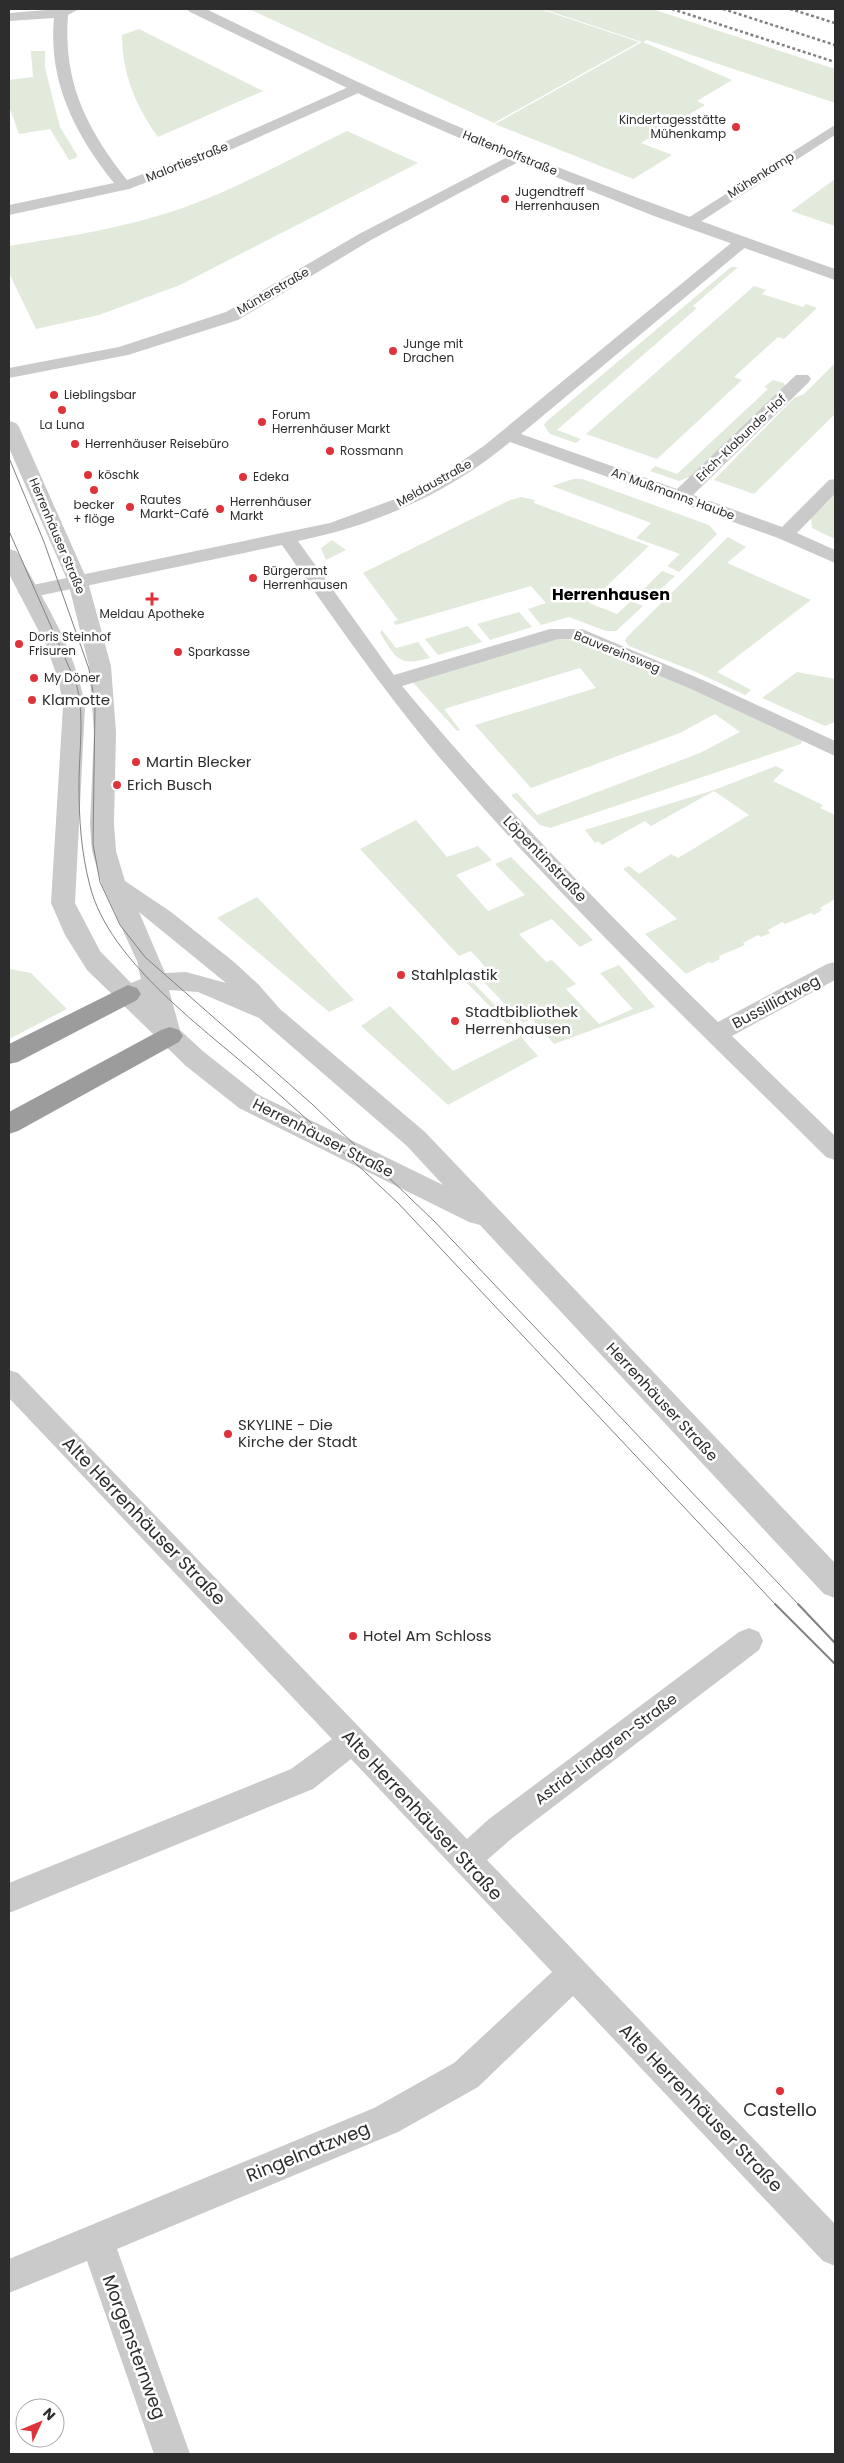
<svg xmlns="http://www.w3.org/2000/svg" width="844" height="2463" font-family="Poppins,sans-serif">
  <rect width="100%" height="100%" fill="#fff"/>
  <path fill="#e2eadb" d="M249,9H540L639,42L494,123Z
    M543,9H652L835,69V103L647,40L643,42L732,80L697,101L705,105L641,143L672,155L633,179L495,124L642,42Z
    M139,29L263,91L158,137C136,107 122,73 122,35Z
    M31,51H45V68L60,127L77,155L76,158L69,160L50,129L19,134L9,106V80L33,77Z
    M347,131L418,163L180,285L99,315L36,329L9,273V246C65,237 123,228 177,210C236,190 291,158 347,131Z
    M835,179V226L791,211Z
    M731,267H738L693,306L697,308L557,430L581,439L576,443L550,434L544,425L547,421Z
    M754,286L766,290L762,294L803,307L806,304L817,308L784,339L778,337L734,377L742,380L657,459L586,434Z
    M835,363V414L754,494L714,480L794,398L804,394Z
    M773,380L784,383L786,388L695,478L689,477L679,481L650,471L655,466L677,474L768,389L764,387Z
    M573,479H582L709,525L717,534L679,572L667,566L680,554L636,538L651,523L552,486Z
    M835,495V539L812,528L811,518Z
    M521,497L535,500L534,503L649,546L589,603L617,614L631,601L643,606L616,631H606L569,617L541,625L528,609L546,603L531,586L396,625L393,622L398,620L363,573L508,501Z
    M728,537L746,547L727,563L811,600L717,672L751,690L745,695L696,672L629,646L625,641L627,637Z
    M332,540L346,550L326,560L321,548Z
    M662,571L675,576L648,601L636,597Z
    M519,612L532,627L490,640L477,624Z
    M468,626L482,642L438,655L425,639Z
    M382,630L396,648L418,642L430,658C398,667 396,658 380,633Z
    M565,632L803,738L801,744L550,828L540,825L511,795L517,793L537,815L700,753L740,732L715,714L680,733L531,788L475,725L596,688L580,668L444,709L460,730L457,731L409,678Z
    M797,672L835,679V722L825,726L762,698Z
    M776,766L784,770L773,781L823,805L820,808L835,815V899L820,908L822,910L814,915L811,913L785,924L782,922L768,930L770,933L761,937L758,935L743,943L745,945L719,956L720,959L712,963L709,962L686,974L645,934L677,919L623,869L629,866L639,874L671,854L678,858L749,815L714,791L651,826L645,821L602,845L598,841L595,843L585,830L714,790Z
    M416,820L447,857L478,846L492,860L456,875L488,911L525,895L495,864L511,857L593,940L580,947L552,919L519,934L546,962L552,960L576,984L566,989L599,1024L633,1009L600,973L619,965L655,1007L554,1044L531,1018L523,1023L476,974L486,968L471,951L459,956L360,849Z
    M257,897L354,1000L329,1012L217,918Z
    M9,969L31,973L67,1009L9,1039Z
    M462,971L524,1035L521,1037L538,1056L448,1105L361,1026L390,1006L453,1071L520,1037L457,973Z"/>
  <g fill="none" stroke-linecap="round" stroke-linejoin="round">
    <path fill="#cacaca" fill-rule="evenodd" d="M59,9H79L68,15C63,82 86,128 127,180L211,148L353,85H363L365,88L363,91L221,154L129,189L9,215V205L114,183C75,134 48,82 54,18L9,21V13Z
      M835,125V135L694,226H682L680,223Z
      M517,152L522,154L525,157L522,160L371,240L238,320L128,355L9,378V368L119,347L226,312L359,234Z
      M742,237L750,242L748,245L521,434L677,489L796,375H808L811,379L808,383L693,495L782,527L829,480L835,479V494L797,533L835,550V563L778,538L510,442C449,493 376,525 298,541L394,675L550,629H582L705,681L835,741V756L691,689L572,639H558L402,686C501,805 608,914 718,1022L827,964L835,962V980L732,1036L835,1136V1160L826,1157C693,1025 555,895 434,751C379,685 331,615 282,545L28,598L21,596L18,592L21,588L28,586L330,523L398,498L455,466L485,445L736,239Z
      M9,1370L18,1373L467,1839L489,1819L739,1632L749,1628L759,1632L763,1641L759,1650L511,1839L487,1860L835,2224V2266L823,2261L573,1996L478,2087L398,2132L117,2249L190,2454H154L87,2261L9,2293V2259L374,2108L454,2063L552,1972L351,1759L313,1789L9,1913V1883L291,1769L332,1739L9,1398Z"/>
    <path fill="#cacaca" fill-rule="evenodd" d="M187,9H206C289,49 372,90 457,126C581,179 708,224 835,269V280L654,216L480,147L370,99L190,12Z
      M9,421L16,423L19,427L88,582L111,666L116,732L114,824L116,851L125,881L171,912L234,962L258,984L280,1009L425,1132L835,1563V1598L824,1594L480,1225L469,1222L239,1108L186,1066L87,970L65,935L51,903L63,706L59,682L46,645L9,574V549L16,551L19,555C46,604 76,651 85,706L75,903L100,951L131,983L141,979L137,961L102,885L92,851L90,824L94,732L89,666L68,582L9,448ZM139,912L226,983L186,972L165,973ZM169,990L198,992L259,1018L407,1146L443,1185L257,1094L204,1052L180,1030Z"/>
    <path fill="#9c9c9c" fill-rule="evenodd" d="M128,985L137,988L141,994L137,1000L18,1062L9,1064V1044Z
      M170,1027L179,1030L183,1036L179,1042L18,1131L9,1134V1112L161,1030Z"/>
    <path stroke="#828282" stroke-width="1" d="M9,458L44,542L89,669L95,704L93,844L100,882L120,925L145,957L312,1104L434,1221L799,1605
      M9,531L76,683C85,715 79,750 79,784C79,819 81,852 90,886C109,962 206,1030 264,1081C309,1121 354,1161 398,1203L776,1605"/>
    <path stroke="#828282" stroke-width="2" d="M775,1604L835,1664
      M798,1604L835,1643"/>
    <path stroke="#828282" stroke-width="2.5" stroke-dasharray="3 2.5" stroke-linecap="butt" d="M672,9L835,62
      M723,9L835,45
      M790,9L835,23"/>
  </g>
  <g fill="#df333b" stroke="#fff" stroke-width="2">
    <circle cx="736" cy="127" r="5"/>
    <circle cx="505" cy="199" r="5"/>
    <circle cx="393" cy="351" r="5"/>
    <circle cx="54" cy="395" r="5"/>
    <circle cx="62" cy="410" r="5"/>
    <circle cx="262" cy="422" r="5"/>
    <circle cx="75" cy="444" r="5"/>
    <circle cx="330" cy="451" r="5"/>
    <circle cx="88" cy="475" r="5"/>
    <circle cx="243" cy="477" r="5"/>
    <circle cx="94" cy="490" r="5"/>
    <circle cx="130" cy="507" r="5"/>
    <circle cx="220" cy="509" r="5"/>
    <circle cx="253" cy="578" r="5"/>
    <path d="M149.5 591.5h5v5h5v5h-5v5h-5v-5h-5v-5h5z"/>
    <circle cx="19" cy="644" r="5"/>
    <circle cx="178" cy="652" r="5"/>
    <circle cx="34" cy="678" r="5"/>
    <circle cx="32" cy="700" r="5"/>
    <circle cx="136" cy="762" r="5"/>
    <circle cx="117" cy="785" r="5"/>
    <circle cx="401" cy="975" r="5"/>
    <circle cx="455" cy="1021" r="5"/>
    <circle cx="228" cy="1434" r="5"/>
    <circle cx="353" cy="1636" r="5"/>
    <circle cx="780" cy="2091" r="5"/>
  </g>
  <g text-anchor="middle" stroke-width="5" stroke-linejoin="round" paint-order="stroke">
    <g font-size="12" fill="#2d2d2d" stroke="#fff" text-anchor="start">
      <text x="726" y="124" text-anchor="end">Kindertagesstätte<tspan x="726" dy="14">Mühenkamp</tspan></text>
      <text x="515" y="196">Jugendtreff<tspan x="515" dy="14">Herrenhausen</tspan></text>
      <text x="403" y="348">Junge mit<tspan x="403" dy="14">Drachen</tspan></text>
      <text x="64" y="399">Lieblingsbar</text>
      <text x="272" y="419">Forum<tspan x="272" dy="14">Herrenhäuser Markt</tspan></text>
      <text x="62" y="429" text-anchor="middle">La Luna</text>
      <text x="85" y="448">Herrenhäuser Reisebüro</text>
      <text x="340" y="455">Rossmann</text>
      <text x="98" y="479">köschk</text>
      <text x="253" y="481">Edeka</text>
      <text x="140" y="504">Rautes<tspan x="140" dy="14">Markt-Café</tspan></text>
      <text x="230" y="506">Herrenhäuser<tspan x="230" dy="14">Markt</tspan></text>
      <text x="94" y="509" text-anchor="middle">becker<tspan x="94" dy="14">+ flöge</tspan></text>
      <text x="263" y="575">Bürgeramt<tspan x="263" dy="14">Herrenhausen</tspan></text>
      <text x="152" y="618" text-anchor="middle">Meldau Apotheke</text>
      <text x="29" y="641">Doris Steinhof<tspan x="29" dy="14">Frisuren</tspan></text>
      <text x="188" y="656">Sparkasse</text>
      <text x="44" y="682">My Döner</text>
    </g>
    <g font-size="12" fill="#2d2d2d" stroke="#fff">
      <text transform="translate(510 153) rotate(22)" y="4">Haltenhoffstraße</text>
      <text transform="translate(187 162) rotate(-22)" y="4">Malortiestraße</text>
      <text transform="translate(761 175) rotate(-32)" y="4">Mühenkamp</text>
      <text transform="translate(273 291) rotate(-30)" y="4">Münterstraße</text>
      <text transform="translate(741 438) rotate(-44)" y="4">Erich-Klabunde-Hof</text>
      <text transform="translate(434 483) rotate(-29)" y="4">Meldaustraße</text>
      <text transform="translate(673 494) rotate(20)" y="4">An Mußmanns Haube</text>
      <text transform="translate(57 536) rotate(67)" y="4">Herrenhäuser Straße</text>
      <text transform="translate(617 652) rotate(22)" y="4">Bauvereinsweg</text>
    </g>
    <g font-size="15" fill="#2d2d2d" stroke="#fff" text-anchor="start">
      <text x="42" y="705">Klamotte</text>
      <text x="146" y="767">Martin Blecker</text>
      <text x="127" y="790">Erich Busch</text>
      <text x="411" y="980">Stahlplastik</text>
      <text x="465" y="1017">Stadtbibliothek<tspan x="465" dy="17">Herrenhausen</tspan></text>
      <text x="238" y="1430">SKYLINE - Die<tspan x="238" dy="17">Kirche der Stadt</tspan></text>
      <text x="363" y="1641">Hotel Am Schloss</text>
    </g>
    <g font-size="15" fill="#2d2d2d" stroke="#fff">
      <text transform="translate(545 859) rotate(46)" y="5">Löpentinstraße</text>
      <text transform="translate(776 1002) rotate(-28)" y="5">Bussilliatweg</text>
      <text transform="translate(323 1138) rotate(27)" y="5">Herrenhäuser Straße</text>
      <text transform="translate(662 1402) rotate(47)" y="5">Herrenhäuser Straße</text>
      <text transform="translate(606 1749) rotate(-37)" y="5">Astrid-Lindgren-Straße</text>
    </g>
    <g font-size="16" font-weight="bold" fill="#000" stroke="#fff">
      <text x="611" y="600">Herrenhausen</text>
    </g>
    <g font-size="18" fill="#2d2d2d" stroke="#fff">
      <text transform="translate(144 1521) rotate(46)" y="6">Alte Herrenhäuser Straße</text>
      <text transform="translate(422 1815) rotate(47)" y="6">Alte Herrenhäuser Straße</text>
      <text transform="translate(701 2108) rotate(46)" y="6">Alte Herrenhäuser Straße</text>
      <text transform="translate(308 2152) rotate(-22)" y="6">Ringelnatzweg</text>
      <text transform="translate(134 2347) rotate(70)" y="6">Morgensternweg</text>
    </g>
    <g font-size="18" fill="#2d2d2d" stroke="#fff">
      <text x="780" y="2116">Castello</text>
    </g>
  </g>
  <rect width="844" height="2463" fill="none" stroke="#2d2d2d" stroke-width="20"/>
  <g transform="translate(40 2423) rotate(46)"><circle r="24" fill="#ffffff" stroke="#ababab"/>
  <path d="M0-4L9 19L0 12L-9 19Z" fill="#df333b"/>
  <text y="-8" font-size="14" font-weight="bold" text-anchor="middle" fill="#2d2d2d">N</text>
  </g>
</svg>
